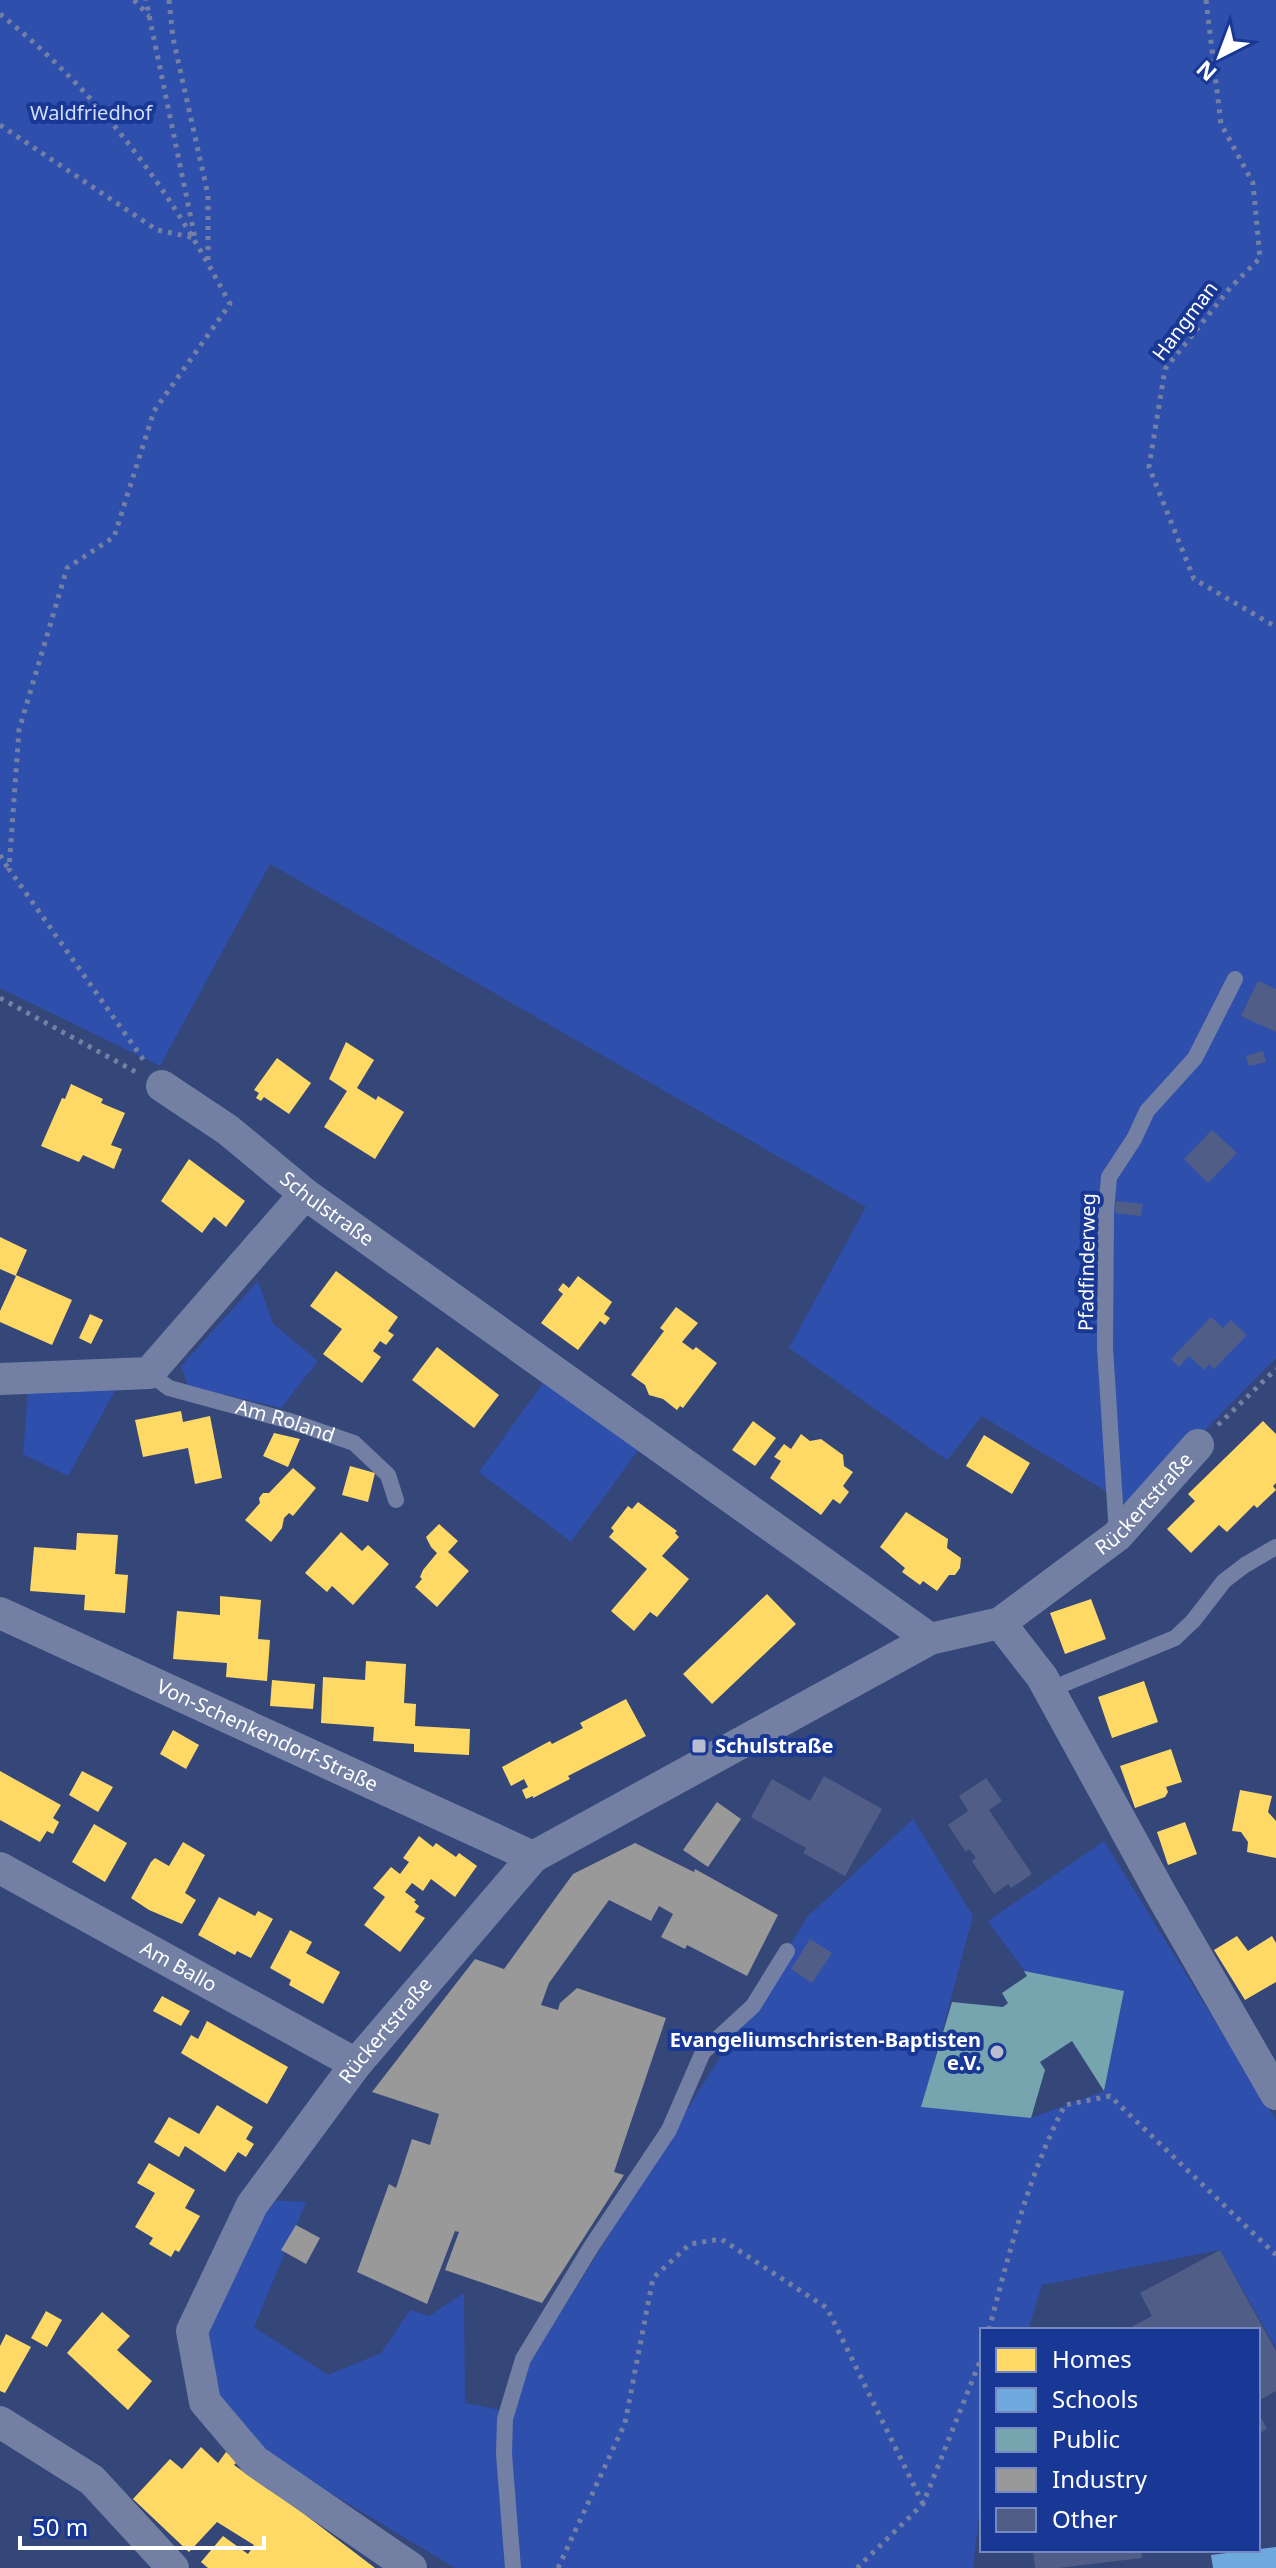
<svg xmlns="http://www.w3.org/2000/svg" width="1276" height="2568" font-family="'Noto Sans',sans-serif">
  <rect width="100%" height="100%" fill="#354679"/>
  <path fill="#2e4fab" d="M0,0H1276V1358L1130,1506L982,1416L947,1460L789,1348L866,1207L270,864L160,1066L0,988Z
    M258,1281L273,1324L318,1361L281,1408L188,1386L181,1366Z
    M544,1382L639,1449L571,1542L479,1472Z
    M118,1385L68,1476L23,1454L28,1389Z
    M913,1819L973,1916L922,2107L1031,2118L1104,2091L1124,1991L1025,1972L988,1921L1104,1841L1276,2120V2348L1220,2250L1042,2285L1028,2330H982V2489L973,2568H455L264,2453L210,2396L203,2339L270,2200L306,2202L254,2327L328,2375L381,2353L410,2310L429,2316L464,2293L465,2403L500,2410L808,1916Z"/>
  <path fill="#ffd966" d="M346,1042L374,1060L357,1088L376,1100L378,1096L404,1112L375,1159L324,1127L347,1091L329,1079Z
    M277,1058L311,1083L289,1114L264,1097L261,1101L256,1098L259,1093L254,1090Z
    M71,1084L103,1099L101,1103L125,1113L111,1145L122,1149L114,1169L83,1155L79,1162L41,1146L62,1098L65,1099Z
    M189,1159L245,1201L226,1227L214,1217L202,1233L161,1201Z
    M0,1237L27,1250L16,1275L72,1300L52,1345L0,1322V1311L16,1276L0,1269Z
    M336,1271L398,1317L388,1331L394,1335L386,1345L380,1341L373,1351L381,1357L362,1383L323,1354L342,1329L310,1306Z
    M578,1276L612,1302L604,1314L610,1318L605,1325L600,1321L578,1350L541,1323L563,1294L558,1290L563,1283L569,1288Z
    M676,1307L698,1323L682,1342L693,1350L696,1347L717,1363L683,1408L680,1406L677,1410L663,1399L649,1395L645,1385L631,1375L664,1331L660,1328Z
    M90,1314L103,1320L91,1344L79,1338Z
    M437,1347L499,1395L474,1428L412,1380Z
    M181,1411L183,1422L210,1416L222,1478L195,1484L188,1448L143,1457L135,1420Z
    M753,1421L776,1438L755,1466L732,1450Z
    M1263,1421L1276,1434V1483L1273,1486L1276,1490L1257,1508L1254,1505L1227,1532L1219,1525L1191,1553L1167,1529L1195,1501L1188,1494Z
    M274,1433L300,1439L288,1467L263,1456Z
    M801,1434L810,1441L821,1439L843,1455L844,1466L853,1472L843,1486L849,1492L840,1504L833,1499L821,1515L770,1478L781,1461L774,1457L784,1444L791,1449Z
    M984,1435L1030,1463L1012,1494L966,1466Z
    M350,1466L375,1473L368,1502L342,1495Z
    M293,1468L316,1488L293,1516L289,1513L284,1518L282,1528L271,1542L245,1520L260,1503L259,1498L263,1493H269Z
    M638,1502L677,1531L675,1533L679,1537L662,1556L689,1579L657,1617L650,1612L634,1631L611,1611L647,1569L609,1537L614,1531L611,1528L628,1506L632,1509Z
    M906,1512L948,1539L947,1548L961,1558L960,1568L955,1575H949L937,1591L923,1581L920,1585L902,1572L905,1568L880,1547Z
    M439,1524L458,1541L448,1552L469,1571L437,1607L415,1587L422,1579L420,1577L423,1570L437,1553L431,1547L426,1537Z
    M341,1532L362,1551L368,1545L389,1564L353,1605L332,1586L327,1592L305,1573Z
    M77,1533L118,1535L115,1574L128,1575L125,1613L84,1610L85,1595L30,1591L34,1547L76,1550Z
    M767,1594L796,1624L712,1704L683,1674Z
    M220,1596L261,1600L258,1639L270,1640L267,1681L226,1677L227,1663L173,1659L177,1611L220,1615Z
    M1091,1599L1106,1639L1065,1654L1050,1613Z
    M366,1661L406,1664L404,1703L416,1704L415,1726L470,1729L469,1755L414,1752V1744L373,1741L374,1727L321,1723L323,1677L365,1680Z
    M272,1680L315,1684L313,1709L270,1706Z
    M1144,1681L1158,1722L1112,1738L1098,1697Z
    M626,1699L646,1736L568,1776L570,1779L533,1798V1796L526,1799L522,1790L528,1787L524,1779L511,1786L502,1767L550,1741L552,1744L583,1728L580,1723Z
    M173,1730L199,1745L186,1769L160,1754Z
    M1171,1749L1182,1782L1166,1787L1168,1792L1165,1797L1135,1808L1120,1766Z
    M0,1771L61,1805L53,1818L59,1822L53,1834L47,1831L40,1842L0,1820Z
    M82,1771L113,1787L98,1812L69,1795Z
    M1240,1790L1272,1796L1268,1812L1276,1821V1858L1247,1852L1248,1842L1241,1832L1232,1831Z
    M1185,1822L1197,1854L1168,1865L1157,1832Z
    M94,1824L127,1843L105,1882L72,1862Z
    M419,1836L433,1847L436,1843L456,1857L459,1853L477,1866L455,1897L431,1879L423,1891L412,1883L405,1892L416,1900L414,1902L419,1906L415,1912L425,1918L400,1952L364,1925L385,1897L373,1888L391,1867L400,1874L409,1862L403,1858Z
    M183,1842L205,1855L185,1893L196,1900L182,1924L149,1910L131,1898L151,1862L155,1858L169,1866Z
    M219,1897L255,1916L258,1911L273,1919L251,1958L237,1951L235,1955L198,1935Z
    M290,1930L312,1942L306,1953L340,1972L323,2004L289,1985L291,1980L270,1968Z
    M1237,1936L1248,1951L1272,1936L1276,1943V1982L1245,2000L1214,1950Z
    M162,1996L190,2011L181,2026L153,2011Z
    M207,2021L288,2067L267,2104L181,2053L191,2035L198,2039Z
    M217,2105L253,2127L246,2139L254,2144L246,2157L238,2152L225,2172L185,2146L179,2157L154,2142L169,2117L199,2134Z
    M149,2163L195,2190L185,2208L200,2216L179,2252L175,2250L171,2257L149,2244L153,2238L135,2227L155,2193L137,2183Z
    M46,2311L62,2320L47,2347L31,2338Z
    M102,2312L130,2336L117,2350L152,2381L128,2410L67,2353Z
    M6,2334L31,2347L5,2393L0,2391V2346Z
    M201,2447L218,2463L226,2452L238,2461L234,2465L269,2490L270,2488L375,2568H208L201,2562L223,2536L248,2554L254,2545L217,2522L189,2552L133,2499L170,2459L182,2469Z"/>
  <path fill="#6fa8dc" d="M1276,2547V2568H1213L1211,2555Z"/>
  <path fill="#76a5af" d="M1024,1971L1124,1991L1104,2091L1072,2041L1040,2062L1045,2070L1031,2118L921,2107L952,2002L1003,2007L1008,2003L1002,1993L1027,1976Z"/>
  <path fill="#999" d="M717,1802L741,1819L708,1867L683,1850Z
    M635,1843L694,1872L695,1869L778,1915L747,1976L687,1945L685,1949L661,1937L673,1914L659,1906L651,1921L609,1900L549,1983L541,2005L558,2010L560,2003L577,1988L666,2018L614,2172L624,2175L542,2303L445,2270L459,2232L455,2231L427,2304L357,2272L389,2184L396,2188L412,2139L430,2145L439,2114L372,2092L475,1959L504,1969L573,1874Z
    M296,2225L320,2238L306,2264L281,2250Z"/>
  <path fill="#505e87" d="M1258,981L1276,989V1032L1241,1016Z
    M1263,1051L1266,1062L1249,1066L1246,1056Z
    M1212,1130L1237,1153L1208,1183L1184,1159Z
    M1091,1199L1099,1200L1097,1211L1085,1210V1203Z
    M1116,1201L1143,1204L1141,1216L1115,1213Z
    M1211,1317L1223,1328L1231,1320L1247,1335L1214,1369L1209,1364L1204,1370L1189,1356L1179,1367L1171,1359Z
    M824,1776L882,1809L845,1876L803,1853L806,1848L751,1817L772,1779L810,1801Z
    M986,1778L1002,1801L989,1810L1032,1874L1011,1888L1008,1884L994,1894L972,1861L976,1858L969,1849L966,1852L948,1825L968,1811L959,1796Z
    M810,1939L832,1953L812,1983L791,1969Z
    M1220,2250L1276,2351V2391L1258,2401V2330H1126L1152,2316L1140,2293Z
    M1258,2412L1267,2429L1258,2434Z
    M1033,2550H1141L1142,2558L1058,2568H1035Z"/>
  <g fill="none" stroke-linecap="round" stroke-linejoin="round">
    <path stroke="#7380a4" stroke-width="5" stroke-dasharray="4 6" stroke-linecap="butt" d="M134,0L149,16
      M169,0L173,38L208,195V260
      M1206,0L1221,124L1253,183L1260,258L1230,288L1165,369L1149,467L1194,579L1276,627
      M0,14C103,97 169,188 230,304L154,411L114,537L67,568L19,730L9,869L145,1062
      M0,125L157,230L195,238L146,0
      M0,855L8,868
      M0,998L136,1072
      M1218,1425L1276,1369
      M989,2330C1009,2253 1028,2176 1065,2105L1110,2096L1276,2255
      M558,2568L625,2423L653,2278L690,2244L721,2239L827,2308L923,2504
      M857,2568L923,2504L982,2356"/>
    <g stroke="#7380a4" stroke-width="16">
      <path id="s1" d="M149,1373L169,1388L290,1421L354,1443L388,1475L396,1500"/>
      <path d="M1117,1535L1105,1348L1106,1212L1109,1177L1134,1139L1147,1111L1195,1058L1235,979"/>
      <path d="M1049,1690L1175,1638L1193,1621L1224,1581L1245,1565L1276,1547"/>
      <path d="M513,2568L504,2454L505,2419L523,2359L591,2247L669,2130L703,2052L753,2006L787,1951"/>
    </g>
    <g stroke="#7380a4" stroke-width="32">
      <path id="s2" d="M162,1086L228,1130L305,1194L930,1639"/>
      <path d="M0,1379L149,1373L305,1194"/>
      <path id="s3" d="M0,1613L533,1857"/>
      <path d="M1000,1623L1042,1677L1162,1896L1276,2094"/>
      <path id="s4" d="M0,1868L356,2064"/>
      <path d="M0,2422L92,2480L173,2568"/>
      <path id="s5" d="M411,2568L255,2461L205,2402L192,2331L252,2205L356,2064L533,1857L930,1639L1000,1623L1117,1536L1198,1445"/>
    </g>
  </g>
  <g fill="#b8bed0" stroke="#193895" stroke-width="3">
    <rect x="691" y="1738" width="16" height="16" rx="4"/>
    <circle cx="997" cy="2052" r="8"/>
  </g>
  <g text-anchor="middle" stroke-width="8" stroke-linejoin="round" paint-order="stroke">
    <g font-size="20" fill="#d2ddfb" stroke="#193895">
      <text x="91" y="120">Waldfriedhof</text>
    </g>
    <g font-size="20" fill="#fff" stroke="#193895">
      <text transform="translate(1185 321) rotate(-53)" y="7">Hangman</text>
      <text dy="7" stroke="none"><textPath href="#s2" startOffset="206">Schulstraße</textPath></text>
      <text transform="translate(1087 1262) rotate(-89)" y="7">Pfadfinderweg</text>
      <text dy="7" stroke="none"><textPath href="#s1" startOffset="146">Am Roland</textPath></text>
      <text dy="7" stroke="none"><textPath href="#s5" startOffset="1638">Rückertstraße</textPath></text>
      <text dy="7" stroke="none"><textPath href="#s3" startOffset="294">Von-Schenkendorf-Straße</textPath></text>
      <text dy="7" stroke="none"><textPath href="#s4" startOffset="204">Am Ballo</textPath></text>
      <text dy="7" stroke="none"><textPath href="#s5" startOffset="698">Rückertstraße</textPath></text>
    </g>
    <g font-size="20" font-weight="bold" fill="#fff" stroke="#193895" text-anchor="start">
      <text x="715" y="1753">Schulstraße</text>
      <text x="981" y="2047" text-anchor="end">Evangeliumschristen-Baptisten<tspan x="981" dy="23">e.V.</tspan></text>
    </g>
  </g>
  <rect x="980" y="2328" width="280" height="224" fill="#193895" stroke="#7588bf" stroke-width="2"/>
  <rect x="996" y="2348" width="40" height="24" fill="#ffd966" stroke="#7588bf" stroke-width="2"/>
  <text x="1052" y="2368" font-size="24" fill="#ffffff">Homes</text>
  <rect x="996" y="2388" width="40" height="24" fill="#6fa8dc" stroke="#7588bf" stroke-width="2"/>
  <text x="1052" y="2408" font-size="24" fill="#ffffff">Schools</text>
  <rect x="996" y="2428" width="40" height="24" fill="#76a5af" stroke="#7588bf" stroke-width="2"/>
  <text x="1052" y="2448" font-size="24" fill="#ffffff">Public</text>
  <rect x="996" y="2468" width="40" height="24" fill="#999999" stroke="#7588bf" stroke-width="2"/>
  <text x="1052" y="2488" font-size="24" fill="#ffffff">Industry</text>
  <rect x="996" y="2508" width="40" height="24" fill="#505e87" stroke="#7588bf" stroke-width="2"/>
  <text x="1052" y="2528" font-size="24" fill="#ffffff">Other</text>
  <g transform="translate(1220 56) rotate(222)" stroke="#193895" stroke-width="6" paint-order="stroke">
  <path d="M0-6L14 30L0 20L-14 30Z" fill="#ffffff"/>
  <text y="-12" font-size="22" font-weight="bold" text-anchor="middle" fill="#ffffff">N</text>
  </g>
  <path d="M20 2536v12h244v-12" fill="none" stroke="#ffffff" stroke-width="4"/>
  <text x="32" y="2536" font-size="24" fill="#ffffff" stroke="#193895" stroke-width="6" paint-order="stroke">50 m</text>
</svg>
